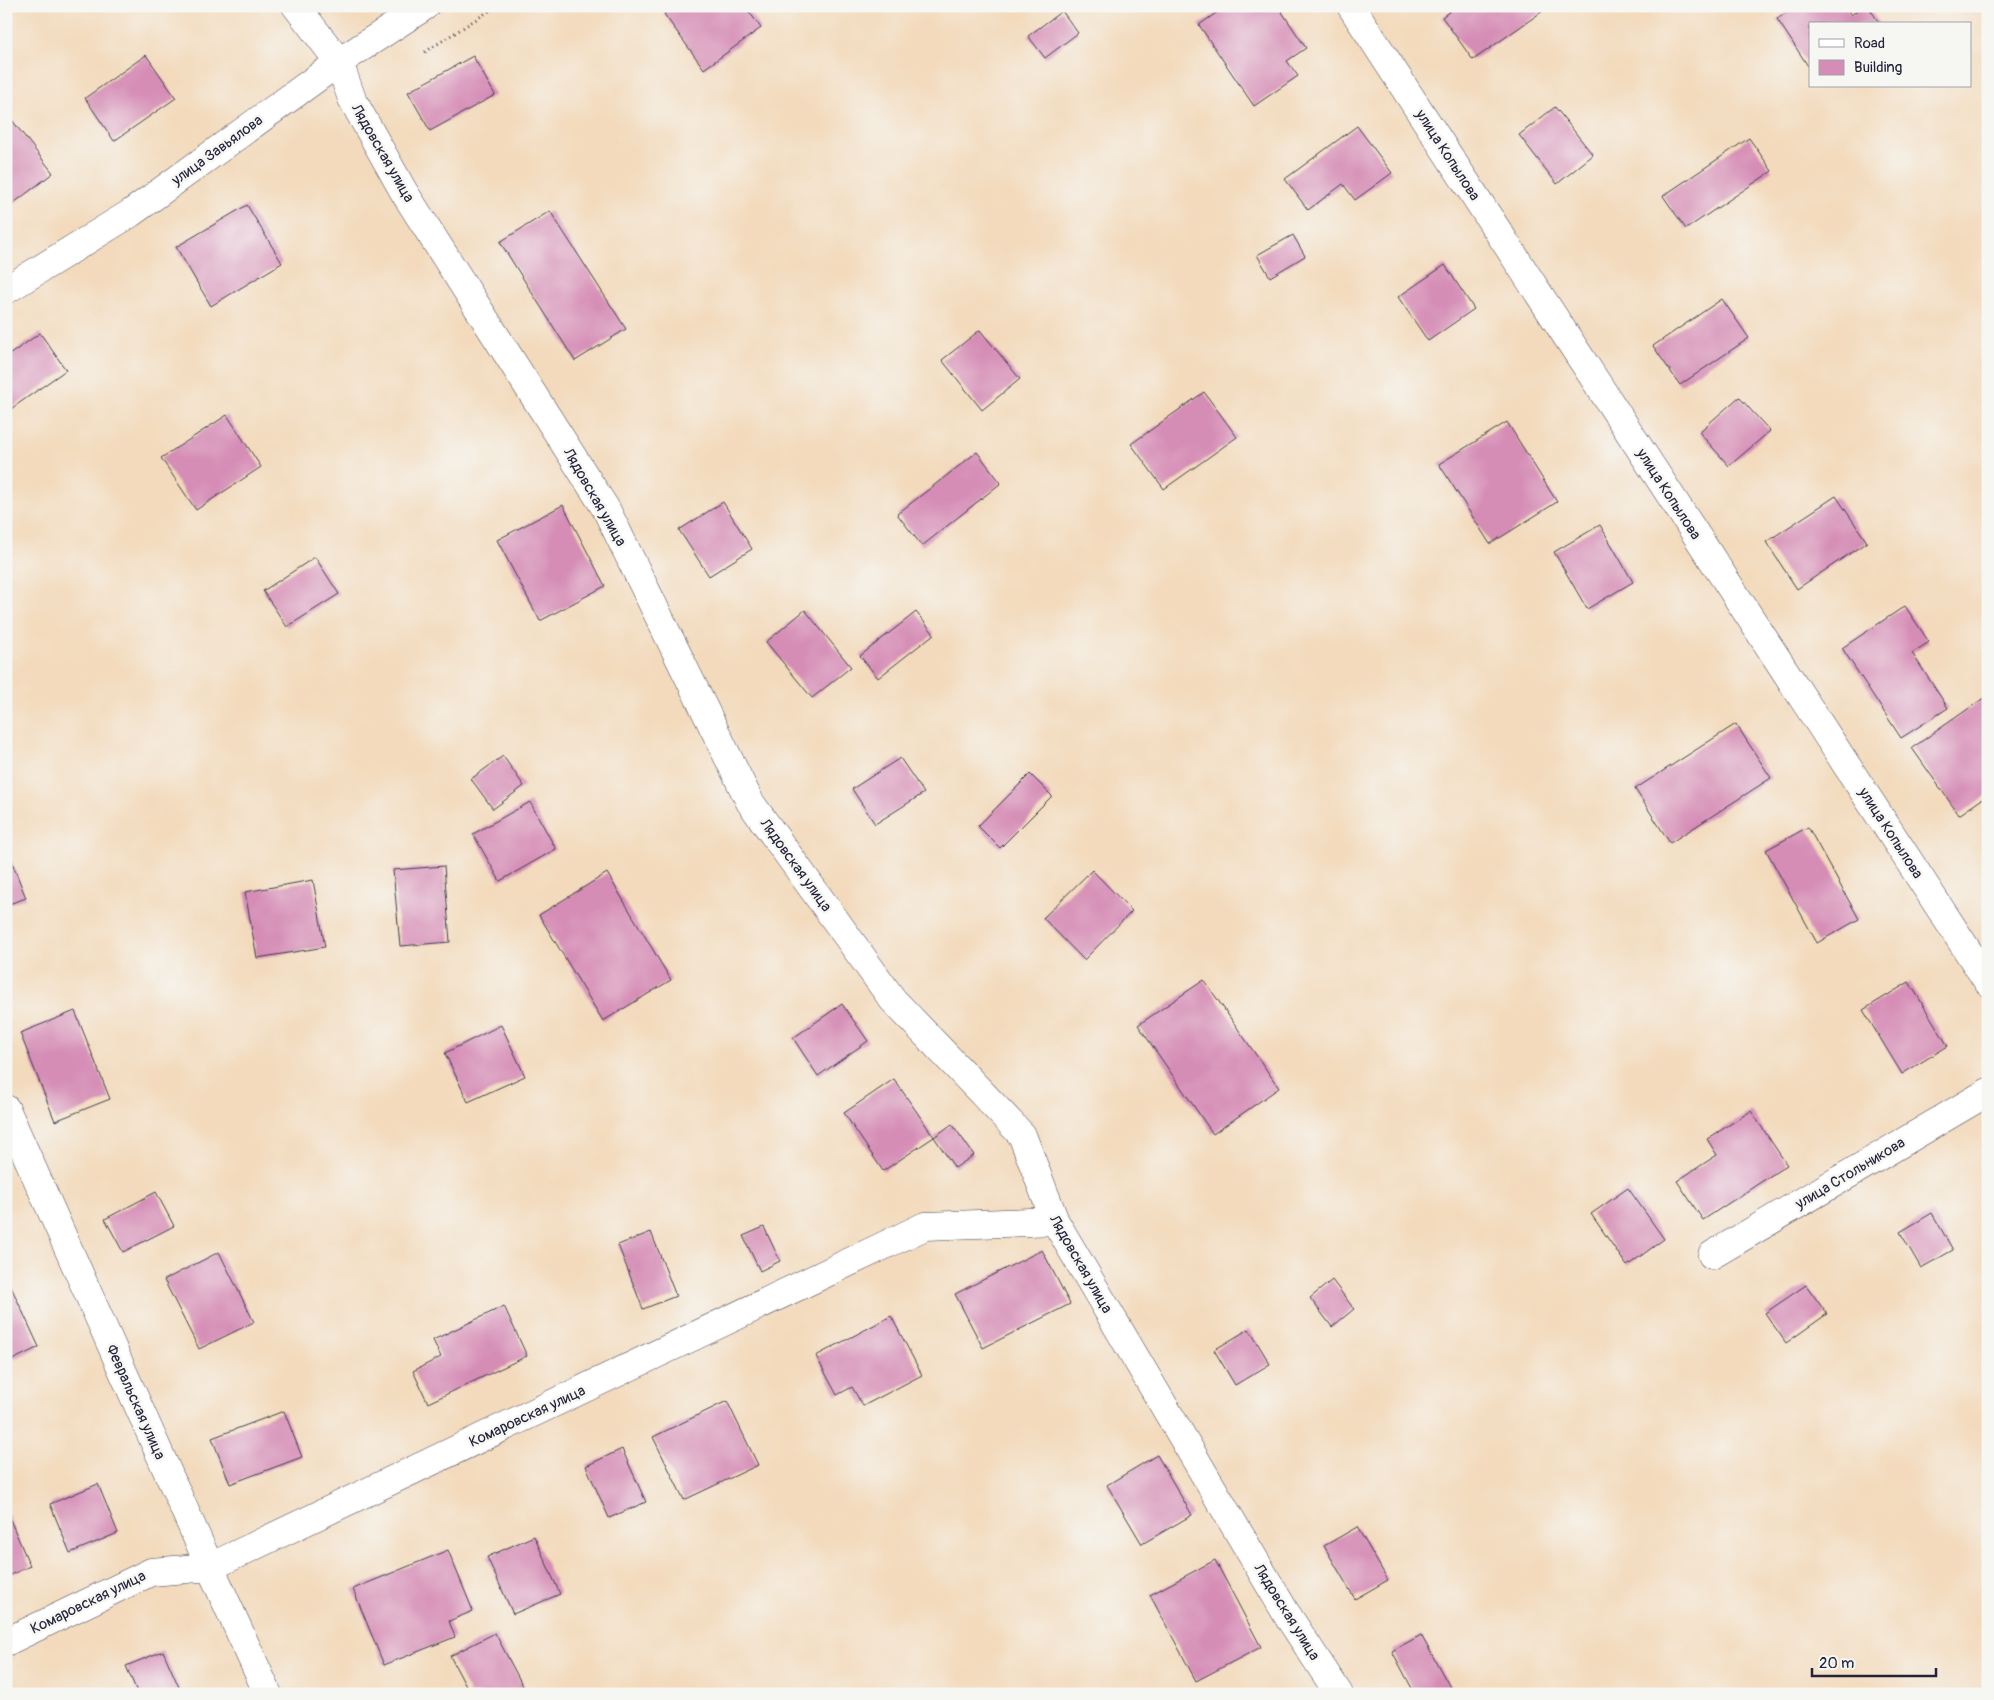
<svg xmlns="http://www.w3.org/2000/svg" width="1994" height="1700" font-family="Pangolin,sans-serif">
  <rect width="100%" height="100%" fill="#f6f6f2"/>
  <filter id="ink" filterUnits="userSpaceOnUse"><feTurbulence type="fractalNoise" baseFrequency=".02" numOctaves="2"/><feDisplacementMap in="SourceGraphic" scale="10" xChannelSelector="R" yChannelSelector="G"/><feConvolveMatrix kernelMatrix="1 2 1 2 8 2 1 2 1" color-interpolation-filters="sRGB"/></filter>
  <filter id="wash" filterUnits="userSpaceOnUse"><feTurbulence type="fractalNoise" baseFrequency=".0096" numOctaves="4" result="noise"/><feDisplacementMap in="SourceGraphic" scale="20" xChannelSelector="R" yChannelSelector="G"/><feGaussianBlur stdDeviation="1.12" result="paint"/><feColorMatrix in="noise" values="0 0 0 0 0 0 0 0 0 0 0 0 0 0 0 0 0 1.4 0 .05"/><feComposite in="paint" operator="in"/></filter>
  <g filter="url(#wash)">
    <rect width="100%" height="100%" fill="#f3dabc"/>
    <g id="blocks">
      <path fill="#d58cb5" d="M675,6H745L761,28L704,69L664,14Z
        M1226,6H1278L1306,48L1287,61L1298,76L1254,106L1199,25Z
        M1457,6H1550L1473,60L1442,17Z
        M1796,6H1845L1851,15L1863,6H1868L1880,24H1810V69L1777,19Z
        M1062,11L1078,33L1045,58L1028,36Z
        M146,55L176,98L114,141L85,98Z
        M473,56L495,95L430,131L408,92Z
        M1555,107L1593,155L1557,184L1519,135Z
        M8,115L53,173L6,209V116Z
        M1357,126L1392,173L1355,200L1343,184L1308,210L1285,179Z
        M1749,138L1772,171L1686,229L1663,196Z
        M247,205L282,263L211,306L176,247Z
        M550,211L626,329L575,361L500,242Z
        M1293,235L1305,256L1270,277L1257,255Z
        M1445,265L1474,309L1428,341L1398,297Z
        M1722,299L1749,338L1680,385L1653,346Z
        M980,330L1020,379L982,410L942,360Z
        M40,333L66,370L8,411L6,409V357Z
        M1204,392L1237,437L1164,489L1131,444Z
        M1739,397L1770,431L1729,466L1699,432Z
        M227,415L261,467L196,510L161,458Z
        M1507,422L1557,502L1490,544L1439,464Z
        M977,452L1001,483L922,546L897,514Z
        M1836,496L1867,542L1797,589L1766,542Z
        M723,502L752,549L709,576L679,530Z
        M563,505L605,586L540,621L497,540Z
        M1600,525L1633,582L1587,609L1554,552Z
        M315,557L339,594L287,627L263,591Z
        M1905,606L1929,642L1912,653L1948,708L1901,738L1842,648Z
        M805,610L851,667L812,698L766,642Z
        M916,612L934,634L878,678L860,656Z
        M1988,695V795L1959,815L1912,748Z
        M1736,724L1771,778L1670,843L1635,789Z
        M503,756L524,786L493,809L471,779Z
        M900,758L924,793L875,824L852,789Z
        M1030,774L1052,796L1000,848L978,826Z
        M530,802L556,849L500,881L473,834Z
        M1808,827L1859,919L1817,943L1766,850Z
        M6,847L26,898L6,905Z
        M444,866L450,942L400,946L393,870Z
        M1092,870L1132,911L1084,960L1043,918Z
        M607,873L671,980L603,1021L539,915Z
        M313,880L325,947L257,958L245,892Z
        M1204,980L1279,1088L1213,1134L1138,1025Z
        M1909,982L1948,1046L1902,1074L1863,1010Z
        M842,1004L868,1041L818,1076L793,1038Z
        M75,1011L110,1099L55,1121L20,1033Z
        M501,1025L525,1076L468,1102L445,1053Z
        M894,1079L934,1137L883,1171L844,1113Z
        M1751,1111L1787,1165L1703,1220L1677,1181L1717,1155L1707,1139Z
        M952,1124L974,1155L955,1168L934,1137Z
        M1628,1188L1664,1239L1627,1266L1591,1214Z
        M156,1192L174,1226L123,1252L105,1219Z
        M1932,1213L1953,1250L1921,1268L1900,1232Z
        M764,1227L780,1261L760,1271L743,1236Z
        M651,1232L676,1296L643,1309L618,1245Z
        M1042,1250L1070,1304L983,1348L955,1294Z
        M219,1252L254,1322L199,1349L164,1280Z
        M6,1276L39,1347L6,1363Z
        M1332,1280L1354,1309L1332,1327L1310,1298Z
        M1806,1285L1827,1314L1786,1343L1765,1313Z
        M504,1306L527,1356L428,1403L413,1371L441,1357L433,1340Z
        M891,1316L922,1375L863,1406L852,1387L837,1395L816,1356Z
        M1249,1329L1270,1364L1235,1385L1214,1350Z
        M727,1401L758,1465L684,1500L653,1437Z
        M284,1411L302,1457L230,1484L212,1438Z
        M622,1449L646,1502L609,1518L586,1466Z
        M1157,1455L1192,1515L1142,1544L1107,1485Z
        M98,1484L118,1533L70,1553L50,1504Z
        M6,1510L30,1566L6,1577Z
        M1357,1527L1388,1580L1355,1599L1324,1546Z
        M534,1536L560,1594L513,1614L487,1557Z
        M448,1550L473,1611L449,1621L455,1637L384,1665L353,1589Z
        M1215,1560L1261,1647L1196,1681L1150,1595Z
        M495,1633L524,1688L512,1694H470L450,1656Z
        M1421,1635L1450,1687L1439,1694H1415L1392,1651Z
        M163,1651L182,1694H138L126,1666Z"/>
    </g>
  </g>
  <g filter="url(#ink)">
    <use href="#blocks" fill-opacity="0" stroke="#413e4e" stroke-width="1"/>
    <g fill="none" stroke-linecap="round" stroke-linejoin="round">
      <defs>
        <path id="minor" d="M1351,6L1988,982
          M6,290L131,213L339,62L352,99L404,192L606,509L750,802L893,1000L1022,1135L1055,1221L1286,1613L1339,1694
          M6,1109L210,1567L268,1694
          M1712,1255L1988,1092
          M6,1642L151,1572L210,1567L925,1226L1055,1221"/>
        <path id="major" d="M296,6L339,62L425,6"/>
      </defs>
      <use href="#minor" stroke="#413e4e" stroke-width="29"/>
      <use href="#major" stroke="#413e4e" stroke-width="29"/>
      <path stroke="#413e4e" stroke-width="3" stroke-dasharray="1 4" stroke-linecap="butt" d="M425,52L497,6"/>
      <use href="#minor" stroke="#fff" stroke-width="28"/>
      <use href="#major" stroke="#fff" stroke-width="28"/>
    </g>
  </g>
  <g text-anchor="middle" stroke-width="5" stroke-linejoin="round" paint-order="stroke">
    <g font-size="15" fill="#22223b" stroke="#f6f6f2">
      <text transform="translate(217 150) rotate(-36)" y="5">улица Завьялова</text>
      <text transform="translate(383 153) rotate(60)" y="5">Лядовская улица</text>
      <text transform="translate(1448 155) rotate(57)" y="5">улица Копылова</text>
      <text transform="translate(1669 494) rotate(57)" y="5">улица Копылова</text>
      <text transform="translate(595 497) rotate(60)" y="5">Лядовская улица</text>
      <text transform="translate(1891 833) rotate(57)" y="5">улица Копылова</text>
      <text transform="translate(796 865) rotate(54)" y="5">Лядовская улица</text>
      <text transform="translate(1850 1173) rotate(-31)" y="5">улица Стольникова</text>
      <text transform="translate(1081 1264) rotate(60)" y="5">Лядовская улица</text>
      <text transform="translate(136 1402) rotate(66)" y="5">Февральская улица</text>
      <text transform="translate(527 1416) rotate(-25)" y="5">Комаровская улица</text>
      <text transform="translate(88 1602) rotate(-26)" y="5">Комаровская улица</text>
      <text transform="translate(1287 1612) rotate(58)" y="5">Лядовская улица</text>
    </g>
  </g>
  <rect width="1994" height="1700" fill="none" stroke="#f6f6f2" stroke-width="25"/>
  <rect x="1809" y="22" width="162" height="65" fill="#f6f6f2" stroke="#a1a1a9"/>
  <rect x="1819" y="39" width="25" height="8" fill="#ffffff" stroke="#a1a1a9"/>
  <text x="1854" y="48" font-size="15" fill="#22223b">Road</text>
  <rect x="1819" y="60" width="25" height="15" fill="#d58cb5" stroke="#a1a1a9"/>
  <text x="1854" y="72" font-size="15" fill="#22223b">Building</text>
  <path d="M1812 1668v8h124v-8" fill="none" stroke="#22223b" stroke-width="2.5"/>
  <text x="1819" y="1668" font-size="15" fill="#22223b" stroke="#f6f6f2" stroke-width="4" paint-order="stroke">20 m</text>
</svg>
